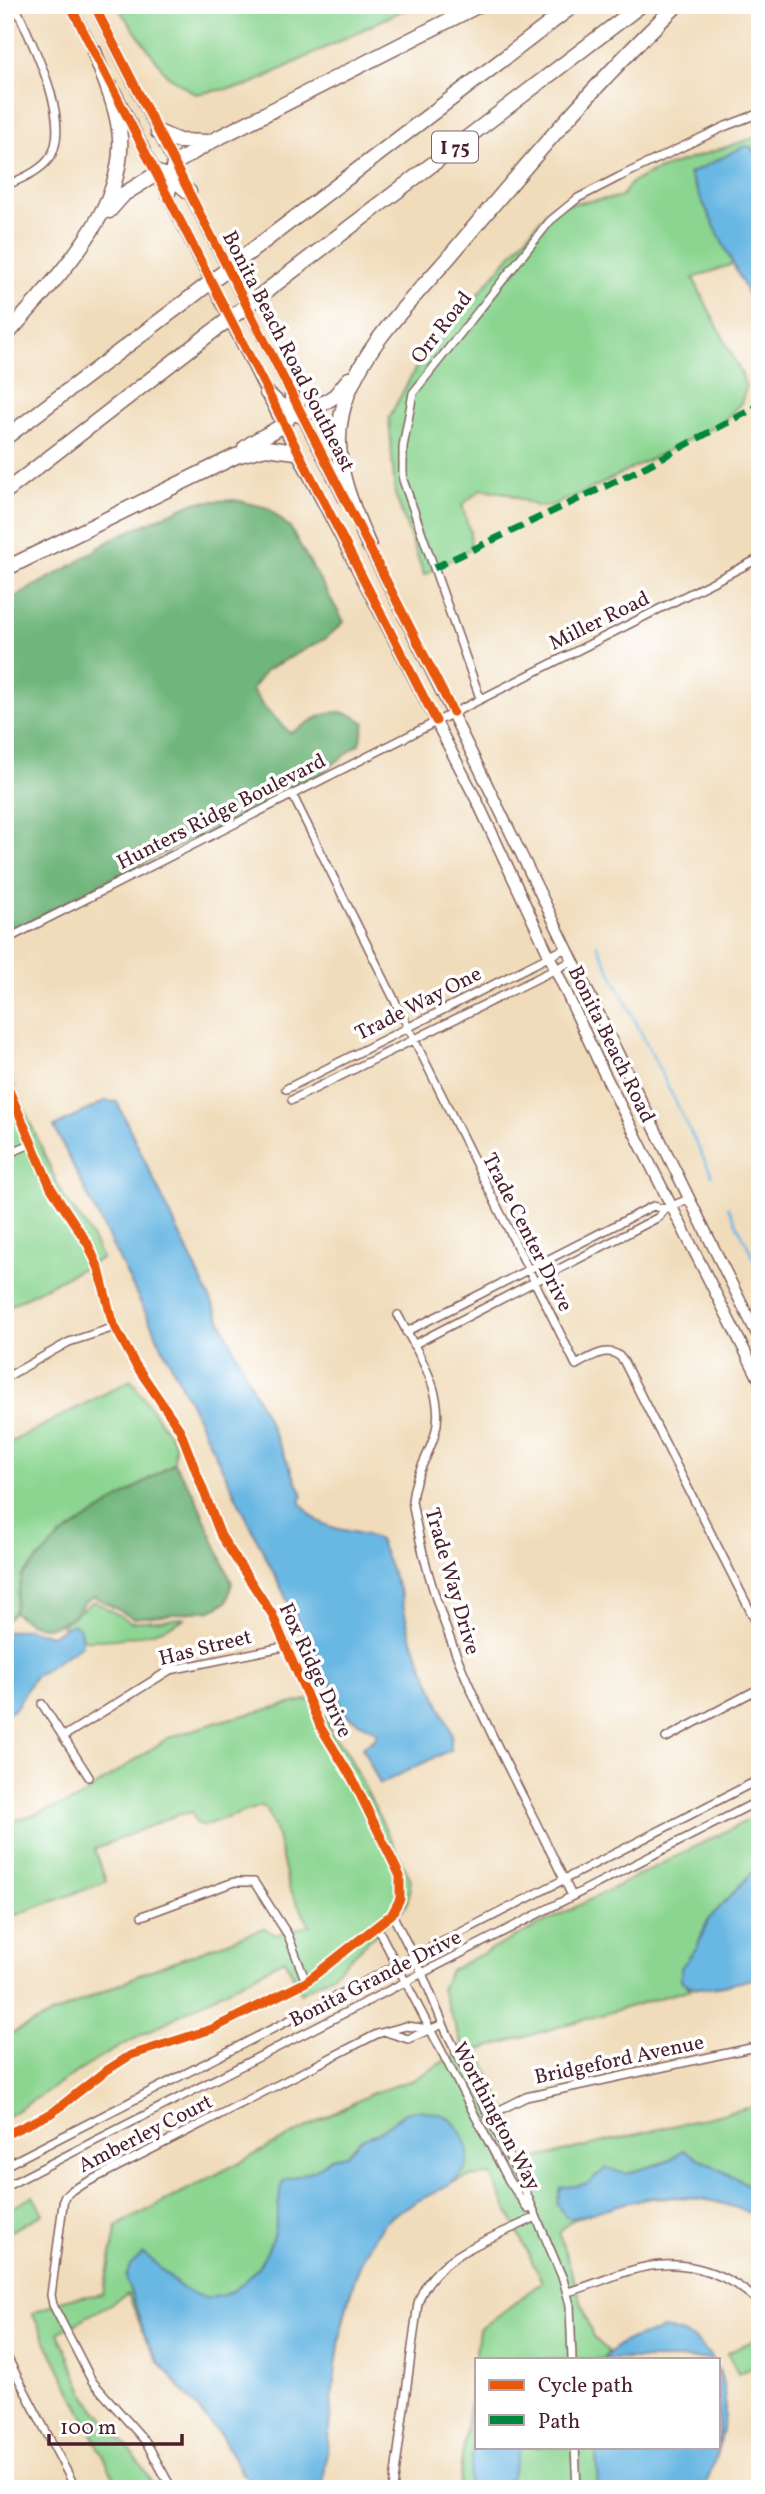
<svg xmlns="http://www.w3.org/2000/svg" width="765" height="2494" font-family="Vollkorn,serif">
  <rect width="100%" height="100%" fill="#fff"/>
  <filter id="ink" filterUnits="userSpaceOnUse"><feTurbulence type="fractalNoise" baseFrequency=".0143" numOctaves="2"/><feDisplacementMap in="SourceGraphic" scale="14" xChannelSelector="R" yChannelSelector="G"/><feConvolveMatrix kernelMatrix="1 2 1 2 8 2 1 2 1" color-interpolation-filters="sRGB"/></filter>
  <filter id="wash" filterUnits="userSpaceOnUse"><feTurbulence type="fractalNoise" baseFrequency=".00686" numOctaves="4" result="noise"/><feDisplacementMap in="SourceGraphic" scale="28" xChannelSelector="R" yChannelSelector="G"/><feGaussianBlur stdDeviation="1.57" result="paint"/><feColorMatrix in="noise" values="0 0 0 0 0 0 0 0 0 0 0 0 0 0 0 0 0 1.4 0 .05"/><feComposite in="paint" operator="in"/></filter>
  <g filter="url(#wash)">
    <rect width="100%" height="100%" fill="#f0dcba"/>
    <path fill="#8bd591" stroke="#6a7a5e" stroke-width="2" d="M116,5H413L247,86L195,94L167,75Z
      M756,137L760,138V164L751,147L689,174L733,264L693,278L742,375L746,388L741,403L722,423L587,491L548,507L536,506L507,493L481,489L462,505L470,532L471,548L424,575L395,494L389,418L415,369L552,206L621,197L632,182L657,170Z
      M5,1067L63,1196L85,1225L102,1258L5,1308Z
      M131,1380L175,1443L174,1463L60,1537L22,1576L14,1612L5,1621V1445Z
      M94,1601L131,1622L186,1618C157,1636 116,1641 83,1640V1637L61,1625Z
      M319,1697L331,1733L347,1752L411,1880L407,1905L332,1975L301,1993L285,1959L106,2054L5,2118V2036L146,1972L264,1928L276,1935L310,1925L289,1888L276,1832L266,1808L261,1806L203,1826L195,1822L192,1812L176,1815L95,1849L106,1882L13,1916H5V1824L74,1801L168,1738L224,1720Z
      M760,1814V1864L708,1920L697,1947L681,1968L686,1985L691,1989L478,2050L529,2160L760,2105V2218C711,2192 650,2192 599,2210C579,2218 572,2216 559,2234L593,2337L608,2351L602,2359H476V2447H596L598,2489H458L479,2330L542,2282L491,2175C464,2176 454,2180 431,2192C415,2201 394,2211 382,2225C334,2288 332,2411 322,2489H263L242,2473L222,2437L158,2361L146,2339L128,2294L58,2333L87,2398L141,2464L155,2489H120L32,2313L66,2299L103,2294L117,2226L373,2093L413,2080L464,2049L441,1989L450,1970Z
      M33,2196L43,2214L5,2234V2212Z
      M760,2337V2363L738,2374L728,2353Z"/>
    <path fill="#70b67b" stroke="#5d6a53" stroke-width="2" d="M235,500L268,508L290,528L344,622L325,639L266,670L252,689L262,705L290,733C319,718 335,700 365,723L359,744L308,784L88,890L5,936V602L71,566L114,538L195,502Z
      M174,1463L194,1494L232,1583L227,1602L211,1610L133,1618L95,1597C84,1599 82,1607 74,1614C52,1633 34,1630 14,1612L22,1576L60,1537Z"/>
    <path fill="#69b7e3" stroke="#5a6b87" stroke-width="2" d="M745,146L751,147L760,164V319L689,174Z
      M105,1101L117,1102L303,1495L300,1502C327,1538 342,1524 379,1540L400,1592L410,1635L452,1734L450,1750L380,1784L362,1747L375,1739L377,1732L346,1715L329,1678L326,1679L54,1127Z
      M73,1624L80,1628L82,1645L34,1677L15,1709L5,1713V1632L27,1629L51,1635Z
      M760,1864V1977C739,1981 697,1998 681,1980V1968L697,1947L708,1920Z
      M417,2110C425,2111 436,2112 443,2115C459,2122 472,2148 467,2165C460,2189 400,2202 382,2226C331,2293 335,2407 322,2489H263L242,2473L222,2437L158,2361L146,2339L126,2277L130,2266L143,2254C161,2264 170,2283 189,2292C205,2300 219,2299 234,2290C261,2273 274,2243 278,2212C279,2200 279,2191 284,2180L315,2170L331,2158L346,2155L359,2140L377,2133L405,2113Z
      M683,2150L760,2191V2218C724,2199 672,2191 633,2201C612,2205 592,2215 571,2218L566,2217L557,2203L561,2188L587,2184L606,2168L626,2174L670,2160Z
      M663,2329C687,2333 699,2339 712,2359H602L623,2342Z
      M718,2368C735,2409 719,2450 704,2489H598L596,2447H718Z
      M476,2424V2447H520L511,2477L495,2489L468,2487Z"/>
    <g fill="none" stroke-linecap="round" stroke-linejoin="round">
      <path stroke="#69b7e3" stroke-width="2.5" d="M597,944L712,1175
        M728,1207L760,1270"/>
    </g>
  </g>
  <g filter="url(#ink)">
    <g fill="none" stroke-linecap="round" stroke-linejoin="round">
      <defs>
        <path id="street" d="M5,186C20,179 42,171 51,156C72,118 31,42 15,5
          M480,698L403,480V447L413,393L550,221L578,198L619,177L726,126L760,113
          M292,794L576,1365C591,1357 610,1343 623,1360L760,1630
          M5,940L760,558
          M5,1081L51,1188L88,1244L99,1269L112,1321L135,1364L180,1430L221,1536L272,1614L321,1728L353,1780L400,1876V1899L392,1914L306,1982L212,2029L131,2055L104,2072L52,2113L5,2135
          M286,1089L566,948
          M292,1100L572,961
          M5,1155L33,1143
          M398,1315C416,1351 447,1393 435,1434C428,1458 414,1475 412,1501C438,1653 508,1760 572,1896
          M406,1332L653,1206L665,1209
          M413,1345L659,1217L665,1209L688,1199
          M5,1378L69,1342L115,1327
          M42,1704L89,1777
          M64,1736L170,1670L288,1646
          M666,1738L760,1688
          M392,1914L422,1973L446,2031L519,2176L563,2279L570,2305L572,2359
          M142,1916L234,1882H254L288,1935L306,1982
          M377,1927L509,2181L528,2209
          M389,2033L408,2039L443,2024
          M488,2116L526,2097L760,2046
          M5,2166L760,1779
          M5,2187L760,1800
          M567,2292C589,2287 608,2277 629,2271C678,2256 723,2269 760,2303
          M5,2353L76,2489
          M575,2447L577,2489
          M172,2489L146,2442L92,2381L53,2305L51,2295L64,2197L72,2190L377,2034L406,2026L430,2029
          M393,2489L418,2303C433,2255 492,2239 534,2218"/>
        <path id="secondary" d="M302,416L345,501
          M283,426L478,803L601,1067L760,1381
          M365,540C501,805 625,1075 760,1340"/>
        <path id="primary" d="M70,5L96,55
          M94,5L177,170
          M112,85L283,426
          M186,187L295,401"/>
        <path id="highway" d="M158,132L179,141L207,142
          M168,193L174,164L212,141L479,5
          M109,211L124,194L158,173L171,177L189,192
          M250,252L574,5
          M269,289L641,5
          M5,337C50,284 125,213 120,138C118,108 104,79 94,51
          M267,393L282,407L302,416L335,396L349,379
          M5,438L190,298
          M245,448C268,429 295,432 292,395
          M5,492L208,335
          M369,546C351,504 331,460 342,413C356,353 410,302 449,257C522,170 595,83 677,5
          M5,569L236,456L266,448L296,452"/>
      </defs>
      <use href="#street" stroke="#84615d" stroke-width="10"/>
      <use href="#secondary" stroke="#84615d" stroke-width="13"/>
      <use href="#primary" stroke="#84615d" stroke-width="13"/>
      <use href="#highway" stroke="#84615d" stroke-width="17"/>
      <use href="#street" stroke="#fff" stroke-width="7"/>
      <use href="#secondary" stroke="#fff" stroke-width="10"/>
      <use href="#primary" stroke="#fff" stroke-width="10"/>
      <use href="#highway" stroke="#fff" stroke-width="14"/>
      <defs>
        <path id="highway-bridge" d="M190,298L250,252
          M208,335L269,289"/>
      </defs>
      <use href="#highway-bridge" stroke="#84615d" stroke-width="17" stroke-linecap="butt"/>
      <use href="#highway-bridge" stroke="#fff" stroke-width="14"/>
      <path stroke="#00873e" stroke-width="7" stroke-dasharray="14 7" stroke-linecap="butt" d="M434,568L639,470L760,405"/>
      <defs>
        <path id="cycleway" d="M70,5L436,721
          M94,5L453,712
          M5,1081L51,1188L88,1244L99,1269L112,1321L135,1364L180,1430L221,1536L272,1614L321,1728L353,1780L400,1876V1899L392,1914L306,1982L212,2029L131,2055L104,2072L52,2113L5,2135"/>
      </defs>
      <use href="#cycleway" stroke="#fff" stroke-width="13"/>
      <use href="#cycleway" stroke="#e8590c" stroke-width="9"/>
    </g>
  </g>
  <g text-anchor="middle" stroke-width="7" stroke-linejoin="round" paint-order="stroke">
    <rect fill="#fff" stroke="#80626b" stroke-width="2" x="432" y="131.5" width="46" height="31" rx="5"/>
    <g font-size="19" font-weight="bold" fill="#4a1f2b">
      <text x="455" y="154">I 75</text>
    </g>
    <g font-size="21" fill="#4a1f2b" stroke="#fff">
      <text transform="translate(441 327) rotate(-52)" y="7">Orr Road</text>
      <text transform="translate(289 351) rotate(63)" y="7">Bonita Beach Road Southeast</text>
      <text transform="translate(599 620) rotate(-26)" y="7">Miller Road</text>
      <text transform="translate(221 811) rotate(-27)" y="7">Hunters Ridge Boulevard</text>
      <text transform="translate(418 1003) rotate(-27)" y="7">Trade Way One</text>
      <text transform="translate(612 1044) rotate(64)" y="7">Bonita Beach Road</text>
      <text transform="translate(528 1232) rotate(63)" y="7">Trade Center Drive</text>
      <text transform="translate(453 1581) rotate(74)" y="7">Trade Way Drive</text>
      <text transform="translate(205 1647) rotate(-14)" y="7">Has Street</text>
      <text transform="translate(316 1670) rotate(65)" y="7">Fox Ridge Drive</text>
      <text transform="translate(375 1978) rotate(-27)" y="7">Bonita Grande Drive</text>
      <text transform="translate(619 2059) rotate(-12)" y="7">Bridgeford Avenue</text>
      <text transform="translate(497 2116) rotate(62)" y="7">Worthington Way</text>
      <text transform="translate(145 2133) rotate(-27)" y="7">Amberley Court</text>
    </g>
  </g>
  <rect width="765" height="2494" fill="none" stroke="#fff" stroke-width="28"/>
  <rect x="475" y="2358" width="245" height="91" fill="#ffffff" stroke="#b7a5aa" stroke-width="2"/>
  <rect x="489" y="2380" width="35" height="10" fill="#e8590c" stroke="#b7a5aa" stroke-width="2"/>
  <text x="538" y="2392" font-size="21" fill="#4a1f2b">Cycle path</text>
  <rect x="489" y="2415" width="35" height="10" fill="#00873e" stroke="#b7a5aa" stroke-width="2"/>
  <text x="538" y="2428" font-size="21" fill="#4a1f2b">Path</text>
  <path d="M49 2434v10h133v-10" fill="none" stroke="#4a1f2b" stroke-width="3.5"/>
  <text x="60" y="2434" font-size="21" fill="#4a1f2b" stroke="#ffffff" stroke-width="5" paint-order="stroke">100 m</text>
</svg>
